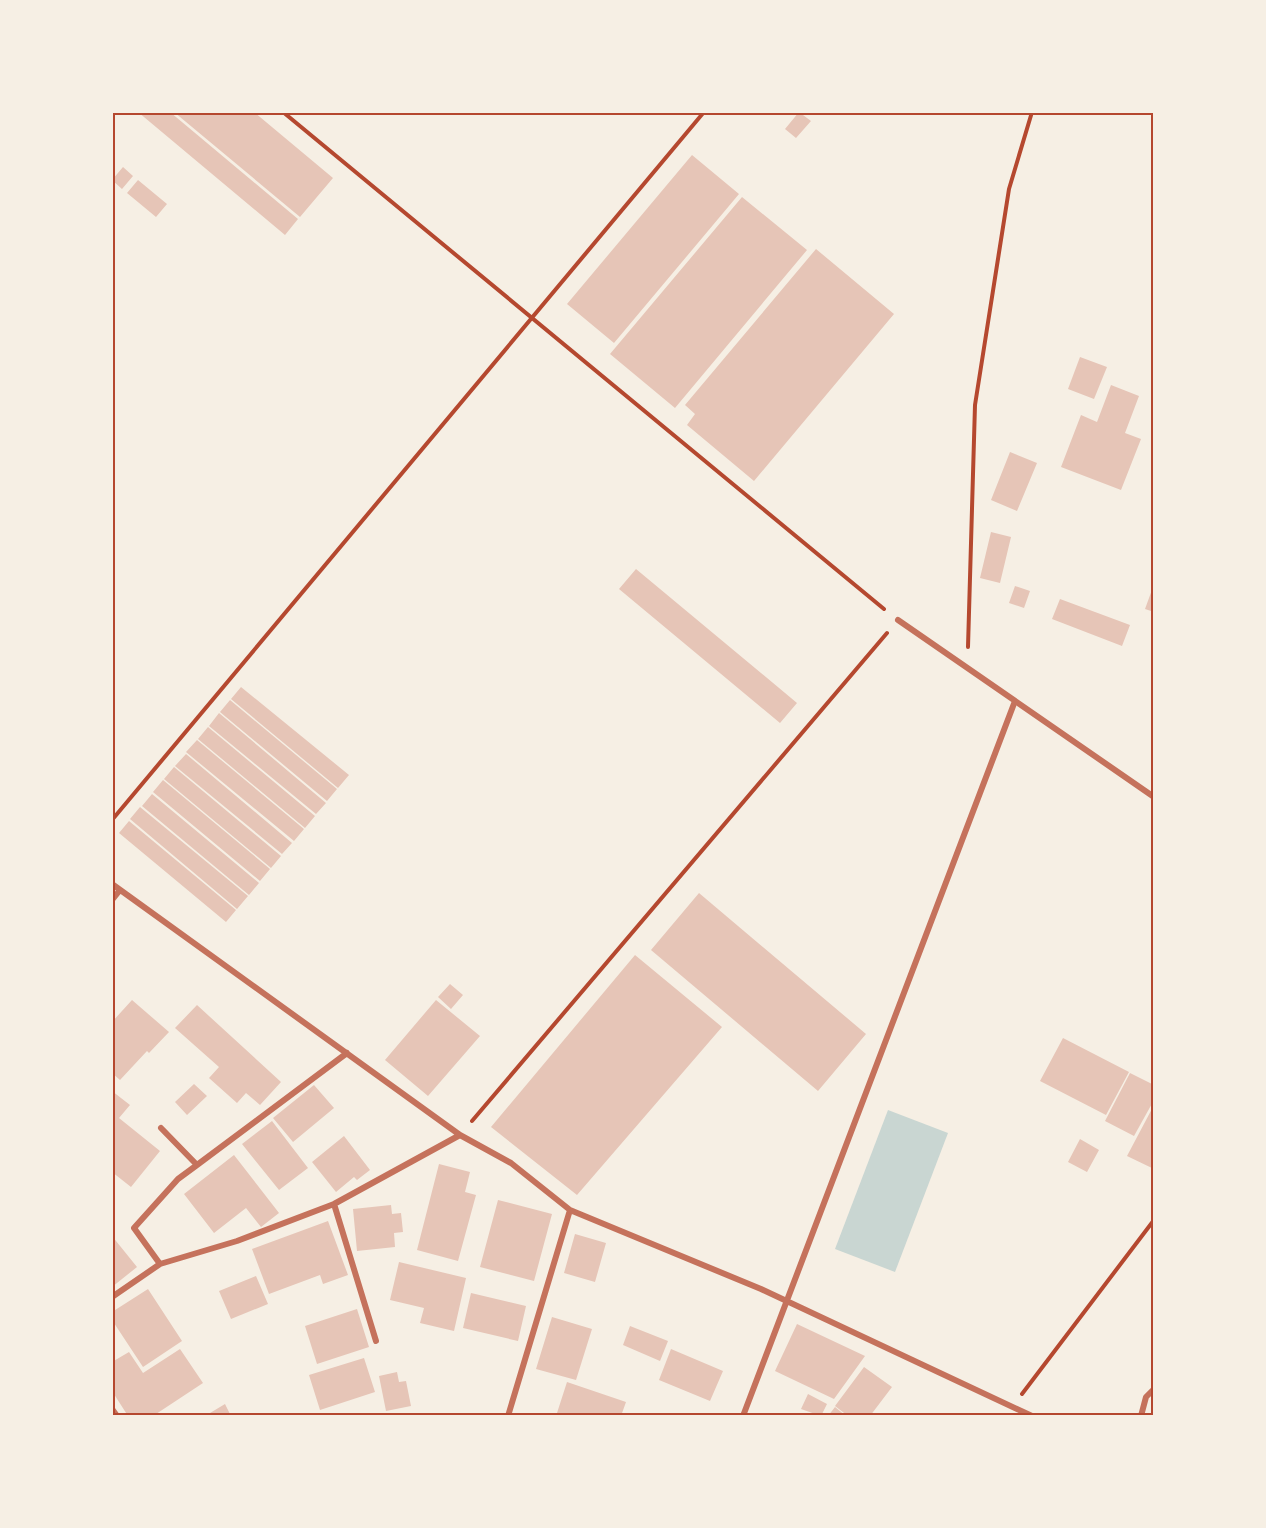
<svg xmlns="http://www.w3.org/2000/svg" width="1266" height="1528" font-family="Overpass,sans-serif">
  <rect width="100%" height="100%" fill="#f6efe4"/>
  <path fill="#c9d6d2" d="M888,1110L948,1133L895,1272L835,1249Z"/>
  <path fill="#e6c5b7" d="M138,112H170L298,219L285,235Z
    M174,112H254L333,178L300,217Z
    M799,112L811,121L796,138L785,129Z
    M692,155L739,194L614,343L567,304Z
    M123,167L133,176L122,189L112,180Z
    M138,180L167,204L156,217L127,193Z
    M742,197L807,250L675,408L610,354Z
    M816,249L894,314L754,481L687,425L695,414L685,405Z
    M1080,357L1107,367L1094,399L1068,389Z
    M1111,385L1139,396L1125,433L1141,439L1121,490L1061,467L1081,415L1097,422Z
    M1010,452L1037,463L1017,511L991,500Z
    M991,532L1011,537L1000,583L980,578Z
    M636,569L797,703L780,723L619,589Z
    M1015,586L1030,591L1024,608L1009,603Z
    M1153,587H1154V612L1145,609Z
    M1060,599L1130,625L1122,646L1052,619Z
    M241,687L349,775L338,788L231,699Z
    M230,700L337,789L327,801L220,712Z
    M219,713L326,803L316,814L209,726Z
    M208,727L315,816L305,828L198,739Z
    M197,740L304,829L294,841L186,752Z
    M186,754L292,843L282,854L175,766Z
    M174,767L281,856L271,868L164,779Z
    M163,780L270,869L260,881L153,792Z
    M152,794L259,883L249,895L142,806Z
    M140,807L248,896L237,909L130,819Z
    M129,821L236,910L226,922L119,833Z
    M699,893L866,1034L818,1091L651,950Z
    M635,955L722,1027L577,1195L491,1127Z
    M450,984L463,995L451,1009L438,997Z
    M132,1000L169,1032L149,1053L147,1051L120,1080L112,1073V1022Z
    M436,1000L480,1036L428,1096L385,1060Z
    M197,1005L281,1082L260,1105L246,1093L237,1103L209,1078L219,1067L175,1028Z
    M1063,1038L1129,1072L1106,1115L1040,1081Z
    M1130,1073L1154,1085V1100L1134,1136L1105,1121Z
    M194,1084L207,1096L187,1115L175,1102Z
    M314,1085L334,1108L293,1142L273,1118Z
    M112,1091L130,1105L119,1118L160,1151L131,1187L112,1172Z
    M1154,1105V1169L1127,1156Z
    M272,1121L308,1168L279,1190L242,1144Z
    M344,1136L370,1170L357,1180L354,1177L336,1192L312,1162Z
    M1080,1139L1099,1150L1087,1172L1068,1162Z
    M234,1155L279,1213L261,1227L246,1208L214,1233L184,1194Z
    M439,1164L470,1172L465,1192L476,1195L458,1261L417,1250Z
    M498,1200L552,1214L534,1281L480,1267Z
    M391,1205L392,1214L401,1213L403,1232L394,1233L395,1247L357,1251L353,1209Z
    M328,1221L348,1275L323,1284L320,1275L269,1294L252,1249Z
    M575,1234L606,1243L595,1282L564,1273Z
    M112,1236L137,1267L112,1287Z
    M399,1262L466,1278L454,1331L420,1323L424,1308L390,1300Z
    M256,1276L268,1304L231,1319L219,1291Z
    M148,1289L182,1341L143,1367L112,1320V1312Z
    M471,1293L526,1306L518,1341L463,1328Z
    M357,1309L369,1347L317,1364L305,1326Z
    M552,1317L592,1329L576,1380L536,1369Z
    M797,1324L865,1356L834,1399L775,1371Z
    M630,1326L668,1341L660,1361L623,1345Z
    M180,1349L203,1383L153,1416H128L112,1391V1362L129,1352L143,1373Z
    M671,1349L723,1371L710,1401L659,1380Z
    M364,1358L375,1392L320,1410L309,1375Z
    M864,1367L892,1387L870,1416H848L835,1406Z
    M397,1372L399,1382L406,1381L411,1406L386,1411L379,1376Z
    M567,1382L626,1402L621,1416H566L557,1413Z
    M808,1394L827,1404L821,1416L801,1409Z
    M225,1404L231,1416H205Z
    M835,1407L846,1416H828Z"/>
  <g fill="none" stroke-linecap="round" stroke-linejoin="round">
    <path stroke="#b5482f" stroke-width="4" d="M283,112L884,609
      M968,647L975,405L1009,189L1032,112
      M112,820L704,112
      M472,1121L887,633
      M1022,1394L1154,1220"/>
    <path stroke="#c5725c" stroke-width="6" d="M898,620L1154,797
      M112,884L460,1135L511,1163L570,1210L761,1289L1032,1416
      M112,900L120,890
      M197,1165L347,1053
      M334,1204L376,1341
      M160,1264L134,1228L178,1179L197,1165L161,1128
      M112,1297L160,1264L237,1241L334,1204L460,1135
      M112,1409L117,1416
      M508,1416L570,1210
      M743,1416L1015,701
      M1141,1416L1146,1397L1154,1389"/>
  </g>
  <rect width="1266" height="1528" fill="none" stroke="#f6efe4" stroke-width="228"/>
  <rect x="114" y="114" width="1038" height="1300" fill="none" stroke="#b5482f" stroke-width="2"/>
</svg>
